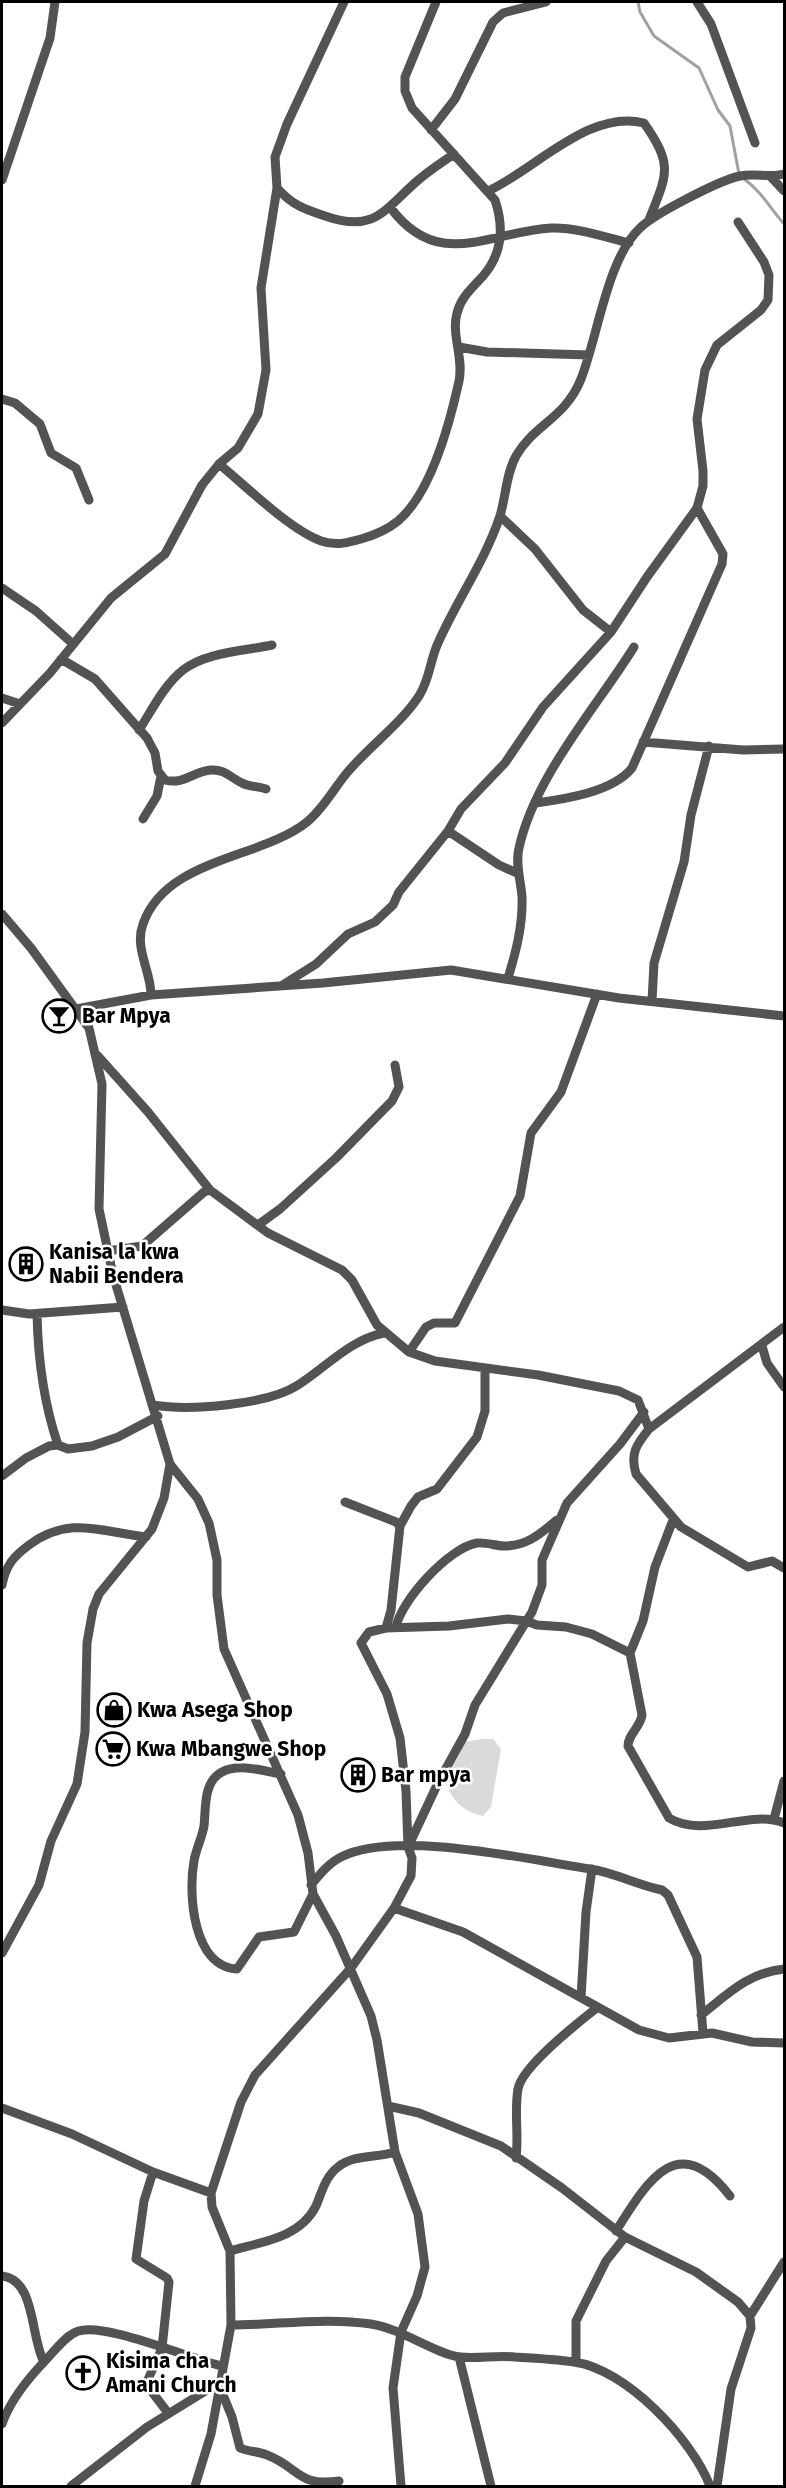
<svg xmlns="http://www.w3.org/2000/svg" width="786" height="2488" font-family="'Fira Sans',sans-serif">
  <rect width="100%" height="100%" fill="#fff"/>
  <path fill="#dadada" d="M482,1739H493L501,1749L491,1807L483,1816C463,1811 452,1801 445,1781C451,1767 461,1756 464,1742Z"/>
  <g fill="none" stroke-linecap="round" stroke-linejoin="round">
    <path stroke="#a1a1a1" stroke-width="3" d="M638,2L640,12L654,36L699,68L718,110L730,126L739,174
      M744,179C761,191 770,208 784,224"/>
    <path stroke="#535353" stroke-width="9" d="M697,2L711,24L755,143
      M431,130L455,99L493,22L503,13L546,2
      M770,176L784,191
      M2,180L50,38L55,2
      M277,188C292,205 304,209 325,216C374,233 383,211 416,182C428,171 441,163 454,154
      M488,191C536,169 589,109 644,123C674,166 667,174 649,220
      M390,207C438,272 488,232 551,228C576,227 605,237 629,243
      M459,347L487,352L589,355
      M2,399L15,403L40,424L51,453L76,468L89,500
      M219,464C246,486 289,529 321,541C336,546 347,543 361,539C375,535 387,530 398,521C431,493 450,422 459,381C464,358 451,335 457,313C461,297 472,288 483,276C502,254 504,227 495,200L412,108L405,91V77L436,2
      M500,516L535,549L583,610L611,632
      M2,588L36,611L73,644
      M61,659L95,679L147,738L155,753L158,771L165,780C184,785 194,771 211,770C225,769 231,778 242,783C249,787 258,786 266,789
      M2,698L20,704
      M2,723L50,673L111,598L165,554L202,485L219,464L238,448L258,414L266,370L261,288L277,188L275,157L287,124L344,2
      M139,730C152,710 164,685 183,670C206,652 244,651 272,645
      M643,742L743,750L784,749
      M536,803C565,799 613,792 632,768L722,564L723,554L697,508
      M143,819L157,796L161,776
      M448,831L499,865L519,874
      M2,914L31,948L89,1028L102,1084L99,1209L113,1275L170,1464L164,1498L152,1529L99,1594L93,1609L87,1643L85,1732L77,1784L51,1841L39,1885L2,1953
      M508,978C516,952 523,925 522,897C521,881 515,864 519,848C535,776 596,708 634,647
      M281,986L316,964L348,934L375,922L393,905L399,892L448,831L461,809L505,763L543,707L611,632L647,577L697,508L703,486V471L697,419L705,370L717,345L761,310L768,300L769,275L764,262L738,222
      M151,995C151,971 134,948 143,924C166,858 261,859 307,822C323,809 333,790 346,774C368,747 400,725 419,696C430,679 430,660 438,643C457,600 485,561 500,516C506,496 506,474 516,456C534,424 565,419 581,379C598,336 607,259 640,228C654,214 720,180 740,176C755,173 770,178 784,174
      M652,1001L654,963L684,862L691,815L709,746
      M76,1009L151,995L323,983L451,970L619,998L784,1016
      M97,1055L148,1112L210,1190
      M258,1225L280,1209L336,1158L392,1101L399,1087L395,1065
      M107,1251L142,1246L204,1192L210,1190L268,1233L342,1270L352,1280L377,1325L409,1352L435,1361L538,1375L619,1391L638,1400L649,1429C636,1445 630,1454 636,1474L681,1527L748,1567L772,1561L784,1568
      M2,1310L29,1314L123,1307
      M37,1314C38,1359 43,1401 58,1445
      M762,1346L767,1363L784,1387
      M409,1352L426,1327L434,1323H455L520,1196L531,1133L561,1092L597,994
      M153,1405C189,1411 267,1405 298,1385C325,1368 351,1339 384,1333
      M649,1429L784,1327
      M170,1464L198,1499L209,1523L217,1560V1595L224,1649L298,1815L308,1853L313,1894L336,1936L371,2016L377,2040L395,2152L418,2214L425,2267L417,2296L401,2332L393,2388L401,2486
      M2,1476L26,1458L49,1446L58,1445L68,1449L92,1446L118,1437L158,1416
      M345,1502L396,1522L400,1526
      M2,1585C6,1565 13,1557 29,1545C69,1515 102,1532 146,1537
      M396,1627C401,1601 448,1548 477,1543C486,1542 496,1546 504,1546C527,1546 540,1534 557,1520
      M386,1628L391,1610L400,1526L411,1506L418,1497L437,1489L477,1437L485,1411V1370
      M630,1653L643,1621L655,1567L673,1520
      M281,1774C264,1771 239,1763 222,1772C203,1782 206,1808 204,1826C202,1838 196,1849 194,1861C188,1894 193,1967 237,1969L259,1937L294,1932L313,1894
      M774,1819L784,1781
      M408,1847L438,1783L465,1734L475,1705L532,1612L542,1585V1560L567,1503L620,1444L644,1412
      M311,1885C320,1874 329,1863 341,1857C397,1829 529,1860 591,1869C615,1873 638,1885 662,1890L668,1895L697,1957L703,2033
      M394,1908L463,1932L639,2030L669,2038L712,2033L752,2042L784,2043
      M581,1998L586,1912L592,1869
      M701,2015C729,1993 748,1973 784,1969
      M388,2106L419,2113L501,2146L562,2188L625,2237L696,2272L738,2302L750,2316L751,2328L731,2389L717,2486
      M2,2108L72,2134L153,2172L211,2193
      M516,2158C519,2135 514,2111 518,2089C522,2066 579,2022 598,2007
      M153,2172L144,2201L136,2259L167,2278L169,2282L162,2348L146,2384L168,2413
      M616,2231C648,2180 678,2129 730,2196
      M230,2251C261,2242 300,2238 316,2206C322,2192 325,2177 338,2167C354,2154 377,2158 395,2152
      M2,2276C36,2280 30,2336 44,2362
      M750,2316L784,2262
      M231,2325C277,2325 325,2317 371,2324C403,2329 435,2354 460,2357C478,2359 497,2355 515,2357C534,2358 555,2359 574,2362C626,2369 692,2439 710,2486
      M459,2357L491,2486
      M576,2362V2321L606,2261L625,2237
      M2,2424C10,2401 26,2381 43,2363C52,2354 64,2337 76,2332C101,2320 190,2359 222,2366
      M71,2486L147,2427L212,2387L221,2390L232,2417L240,2448C249,2452 258,2451 267,2455C299,2467 297,2487 339,2481
      M195,2486L211,2434L231,2325L230,2251L212,2207L211,2193L241,2102L255,2075L351,1968L394,1908L411,1876L412,1858L408,1847L406,1791L400,1738L387,1694L361,1643L369,1632L386,1628L449,1626L508,1619L526,1621L537,1625L566,1627L592,1634L630,1653L642,1715C640,1728 628,1734 628,1746L669,1818C704,1839 749,1809 784,1823"/>
  </g>
  <defs>
    <symbol id="bar-ring" viewBox="-11 -11 22 22"><circle r="9.5" fill="#fff" stroke="#000" stroke-width="1.5"/><path d="M-6-5H6L.8 .8V4.5H3.5V6h-7V4.5H-.8V.8Z" fill="#000"/></symbol>
    <symbol id="building-ring" viewBox="-11 -11 22 22"><circle r="9.5" fill="#fff" stroke="#000" stroke-width="1.5"/><path d="M-4-6H4V6H1V3H-1V6H-4ZM-2.5-4.3h1.7v1.8h-1.7ZM.8-4.3h1.7v1.8H.8ZM-2.5-1h1.7V.8h-1.7ZM.8-1h1.7V.8H.8Z" fill="#000"/></symbol>
    <symbol id="shop-ring" viewBox="-11 -11 22 22"><circle r="9.5" fill="#fff" stroke="#000" stroke-width="1.5"/><path d="M-5-2.5h2.3a2.7 3.5 0 0 1 5.4 0H5L5.5 6h-11ZM-1.5-2.5h3a1.5 2.3 0 0 0-3 0Z" fill="#000"/></symbol>
    <symbol id="supermarket-ring" viewBox="-11 -11 22 22"><circle r="9.5" fill="#fff" stroke="#000" stroke-width="1.5"/><path d="M-6-5.5h2.5l.6 2H6L4.5 2H-2.5L-4.4-4H-6ZM-1.5 3.2a1.3 1.3 0 1 0 .1 0ZM3 3.2a1.3 1.3 0 1 0 .1 0Z" fill="#000"/></symbol>
    <symbol id="church-ring" viewBox="-11 -11 22 22"><circle r="9.5" fill="#fff" stroke="#000" stroke-width="1.5"/><path d="M-1.2-6h2.4v3.5h3.3v2.4h-3.3V6h-2.4V-.1h-3.3v-2.4h3.3Z" fill="#000"/></symbol>
  </defs>
  <g fill-rule="evenodd">
    <use href="#bar-ring" x="40" y="997" width="38" height="38"/>
    <use href="#building-ring" x="7" y="1245" width="38" height="38"/>
    <use href="#shop-ring" x="95" y="1691" width="38" height="38"/>
    <use href="#supermarket-ring" x="94" y="1730" width="38" height="38"/>
    <use href="#building-ring" x="339" y="1756" width="38" height="38"/>
    <use href="#church-ring" x="64" y="2354" width="38" height="38"/>
  </g>
  <g text-anchor="middle" stroke-width="5" stroke-linejoin="round" paint-order="stroke">
    <g font-size="21" font-weight="bold" fill="#000" stroke="#fff" text-anchor="start">
      <text x="82" y="1023">Bar Mpya</text>
      <text x="49" y="1259">Kanisa la kwa<tspan x="49" dy="24">Nabii Bendera</tspan></text>
      <text x="137" y="1717">Kwa Asega Shop</text>
      <text x="136" y="1756">Kwa Mbangwe Shop</text>
      <text x="381" y="1782">Bar mpya</text>
      <text x="106" y="2368">Kisima cha<tspan x="106" dy="24">Amani Church</tspan></text>
    </g>
  </g>
  <rect width="786" height="2488" fill="none" stroke="#000000" stroke-width="6"/>
</svg>
